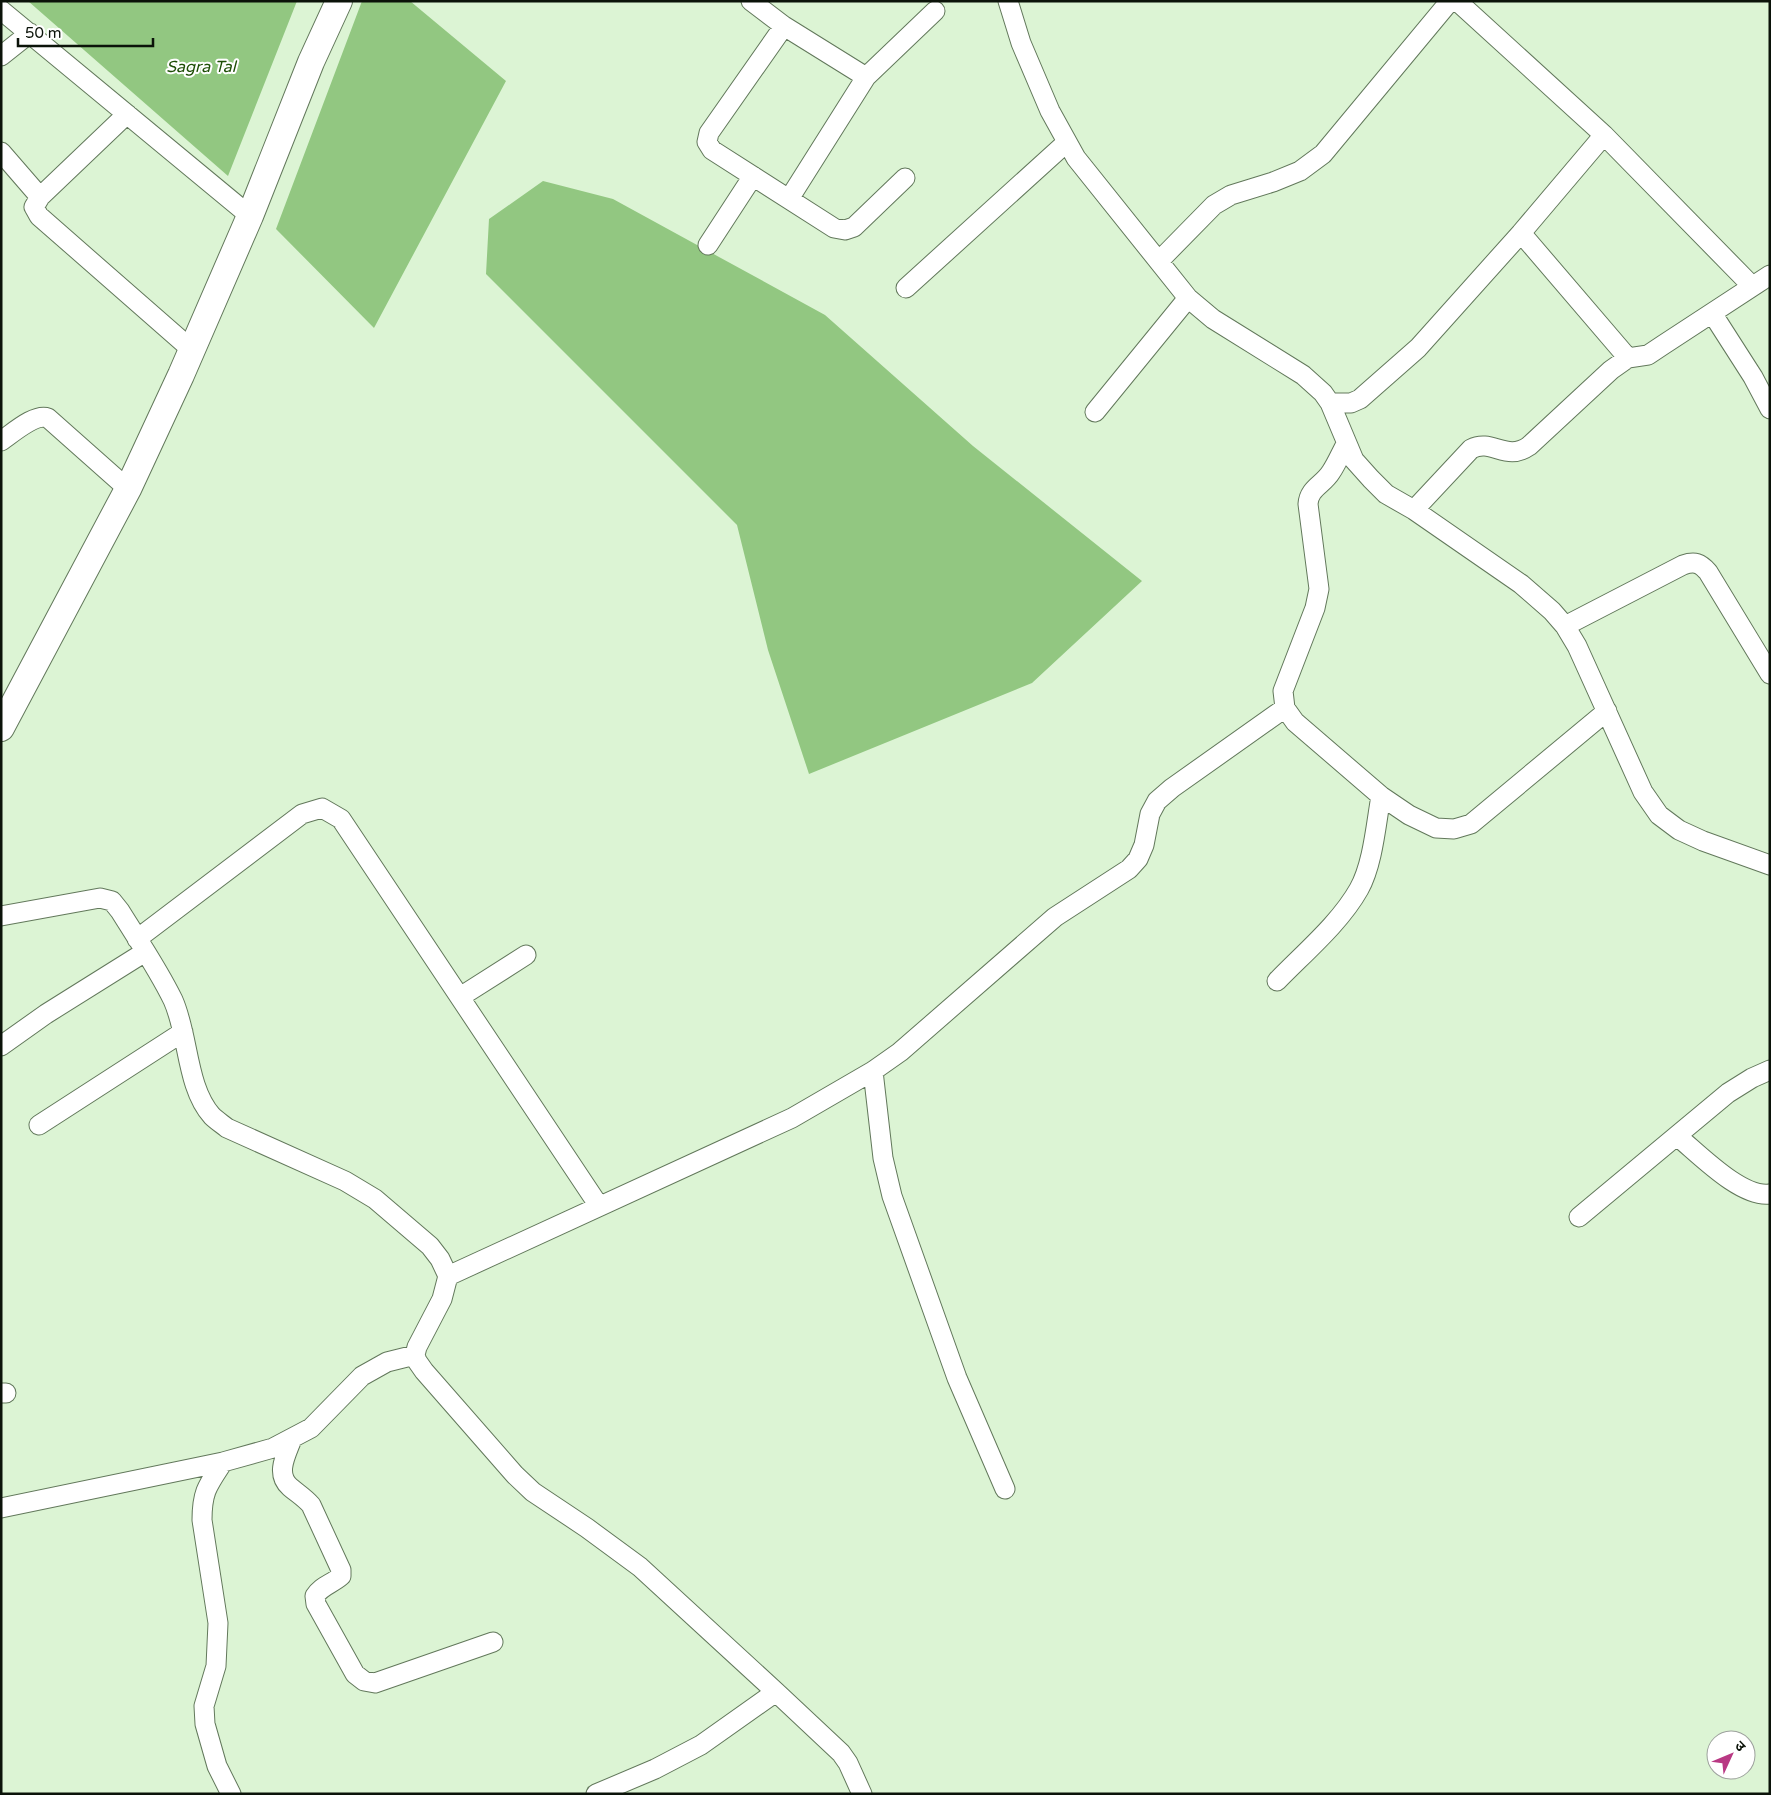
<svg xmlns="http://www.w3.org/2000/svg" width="1771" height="1795" font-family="'Varela Round','Noto Sans Devanagari',sans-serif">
  <rect width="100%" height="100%" fill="#dcf4d4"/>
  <path fill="#92c781" d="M28,1H297L228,176Z
    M362,1H410L506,81L374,328L276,229Z
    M543,181L613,199L825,315L973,446L1142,581L1032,683L809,774L768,650L737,525L486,274L489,219Z"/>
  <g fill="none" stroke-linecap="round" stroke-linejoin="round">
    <defs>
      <path id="street" d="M751,1L784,26L866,77
        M1008,1L1021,43L1050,111L1076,158L1188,298L1213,319L1303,375L1323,393L1330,403L1354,460L1371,479L1386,494L1414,510L1521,584L1552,611L1565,626L1577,646L1643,792L1659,815L1679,830L1703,841L1770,865
        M1457,1L1604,135
        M1,10L250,216
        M784,26L709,133L707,142L712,150L834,228L845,230L854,227L905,178
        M1,56L30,33
        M127,114L40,197L34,207L39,216L192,350
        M1,152L40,197
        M789,199L866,77L935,11
        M1521,233L1628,358
        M708,245L753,176
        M1159,261L1214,205L1231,195L1273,182L1300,171L1323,154L1450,1
        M906,288L1067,142
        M1712,313L1753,377L1770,409
        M1330,403H1351L1360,399L1418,348L1521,233L1604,135L1752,286
        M1095,412L1188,298
        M1,441C13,433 35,413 48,418L128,489
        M1346,444C1341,453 1337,463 1331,472C1323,485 1309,488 1308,504L1319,589L1315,608L1283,691L1285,708L1295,722L1381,796L1409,815L1436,828L1454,829L1471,824L1607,711
        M1414,510L1471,449C1492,438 1506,462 1529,446L1611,370L1628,358L1648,355L1663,345L1770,275
        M1565,626L1683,565C1695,561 1700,563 1708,572L1770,674
        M1,916L100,898L112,901L120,911C138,940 158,969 173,1000C189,1035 186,1087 212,1116C216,1120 222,1124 227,1128L345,1181L375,1199L430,1246L440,1259L448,1276L442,1299L417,1347L415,1355L417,1361L424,1371L515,1475L533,1492L587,1528L640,1567L776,1692L841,1753L848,1763L862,1794
        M137,939L302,814L322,808L341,819L599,1206
        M1277,981C1304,953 1340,923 1359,889C1373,864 1376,824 1381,796
        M460,997L526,955
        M1,1046L46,1014L145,952
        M873,1071L883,1158L892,1196L957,1378L1005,1489
        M39,1125L183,1032
        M1677,1136C1699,1154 1741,1198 1770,1194
        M1579,1217L1728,1093L1752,1078L1770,1070
        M448,1276L792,1118L873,1071L900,1052L1055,917L1129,869L1138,859L1144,845L1150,814L1157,801L1172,788L1285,708
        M1,1393H6
        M292,1439C286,1455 275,1474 290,1487C297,1493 305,1498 311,1505L341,1570V1576C332,1584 321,1586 315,1596L316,1604L355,1674L364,1681L375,1683L493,1642
        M223,1462C208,1485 202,1491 202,1520L218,1623L216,1666L204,1706L205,1724L217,1766L231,1794
        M1,1508L223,1462L273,1448L311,1428L362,1376L387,1362L415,1355
        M596,1794L655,1769L701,1745L776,1692"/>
      <path id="secondary" d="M1,728L128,489L181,375L250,216L311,62L339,1"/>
    </defs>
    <use href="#street" stroke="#62785b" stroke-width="21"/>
    <use href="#secondary" stroke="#62785b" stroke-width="28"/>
    <use href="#street" stroke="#fff" stroke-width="19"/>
    <use href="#secondary" stroke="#fff" stroke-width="26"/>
  </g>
  <g text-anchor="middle" stroke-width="4" stroke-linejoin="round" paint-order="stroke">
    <g font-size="16" font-style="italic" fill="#1d4e05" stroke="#fff">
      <text x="201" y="72">Sagra Tal</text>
    </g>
  </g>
  <rect width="1771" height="1795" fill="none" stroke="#0b1309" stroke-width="5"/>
  <g transform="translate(1731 1755) rotate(46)"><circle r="24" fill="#ffffff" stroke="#9da19d"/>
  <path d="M0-4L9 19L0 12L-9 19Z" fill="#b93984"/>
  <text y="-8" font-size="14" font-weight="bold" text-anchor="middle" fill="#0b1309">उ</text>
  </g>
  <path d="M18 38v8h135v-8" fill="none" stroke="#0b1309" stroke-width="2.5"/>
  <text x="25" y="38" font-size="15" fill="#0b1309" stroke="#ffffff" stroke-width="4" paint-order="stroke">50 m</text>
</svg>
